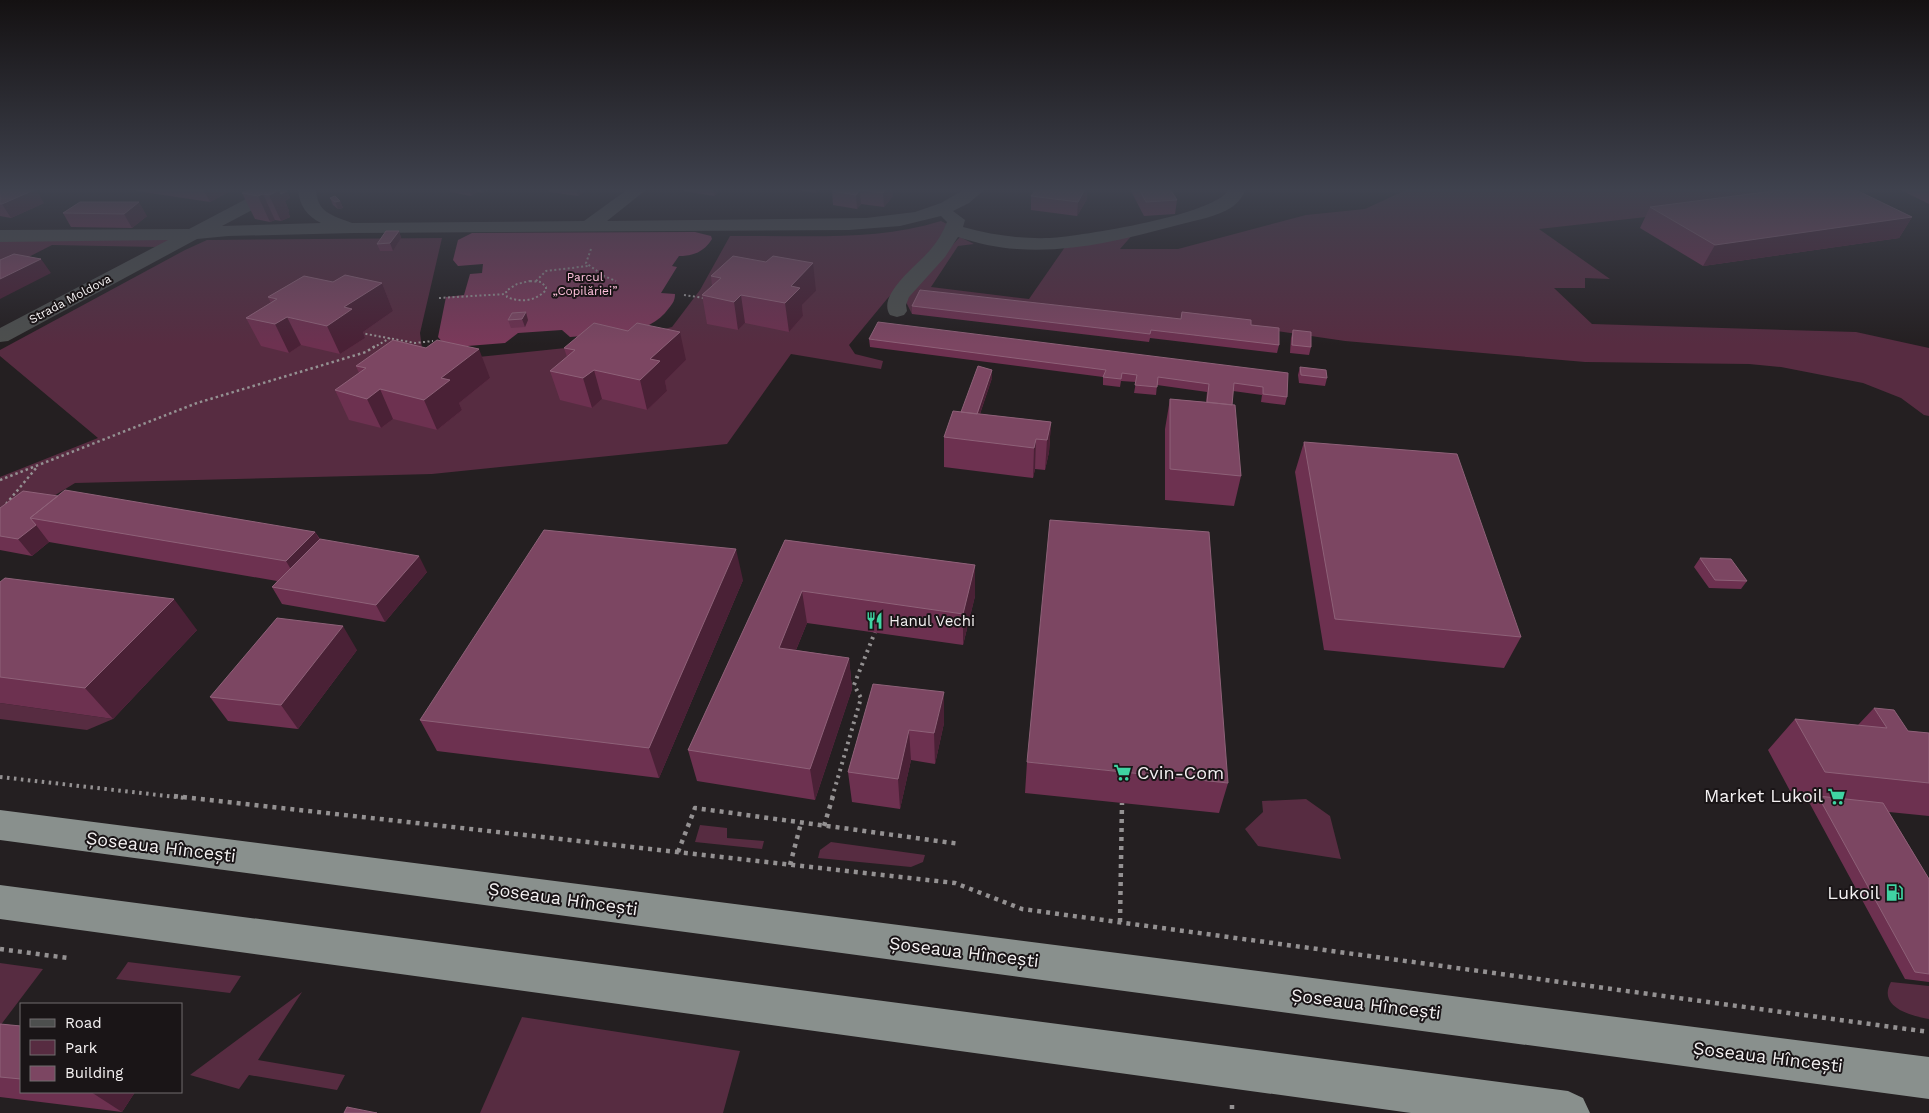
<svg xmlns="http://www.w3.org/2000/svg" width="1929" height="1113" font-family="'Work Sans',sans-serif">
  <rect width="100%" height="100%" fill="#241f21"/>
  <path fill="#572c41" d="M1408,189H1841L1806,199L1539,229L1610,279L1585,278V288H1554L1592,324L1856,332L1929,348V416L1924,415L1901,398L1863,383L1781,367L1749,364L1585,362L1345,341L1250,327L921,297L912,314L905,300L915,285L960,237L974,244L958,246L931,287L1029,299L1065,247L1134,233L1120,249H1178L1306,215L1365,209Z
    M941,221L947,224L932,253L887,299L849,345L855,354L883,361L881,369L791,354L727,444L432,474L75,483L36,507L0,534V477L98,438L0,356V350L185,250L207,240L442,238L420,333L422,348L449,360L604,344L672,327L700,290L730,236C799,235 874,242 941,221Z
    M174,237L157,247L52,245L15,264L0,263V239Z
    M0,703L113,719L87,730L0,719Z
    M1306,799L1330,816L1341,859L1258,846L1245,829L1263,812L1262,801Z
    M700,825L727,828V838L764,841L762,849L695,842Z
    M831,842L925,855L923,862L911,867L818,858L820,850Z
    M128,962L241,976L230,993L116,979Z
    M0,963L43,969L0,1026Z
    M1891,982L1929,986V1019C1911,1016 1877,1007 1891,982Z
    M302,992L258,1060L345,1075L337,1090L249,1075L239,1089L190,1075Z
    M522,1017L740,1051L723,1113H480Z"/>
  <path fill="#7b395a" d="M695,232L711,236L712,239C704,252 693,256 679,256L672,266L677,267L661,293L675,294C675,300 673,303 669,308C648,338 604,334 570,337L562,330L518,333L505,343L455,347L444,344L438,337L446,297L464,295L470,274L482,273L483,264L458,266L453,260L458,240L472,233Z"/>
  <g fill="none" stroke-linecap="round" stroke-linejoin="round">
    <path stroke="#949192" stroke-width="2" stroke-dasharray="2 2.5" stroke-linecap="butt" d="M591,249L586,263L604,276L616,281
      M530,281L541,282L546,287V290C536,301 521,303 507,297L506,291L517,284Z
      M536,281L546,271L588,266
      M684,295L704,298
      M439,298L506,294
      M361,333L415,343L433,341
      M373,348L390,338"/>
    <path stroke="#949192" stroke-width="2.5" stroke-dasharray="2.5 3" stroke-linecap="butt" d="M0,480L197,403L366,352L375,346
      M6,504L37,467"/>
    <path stroke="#949192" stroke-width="4" stroke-dasharray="2.5 4.5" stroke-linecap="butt" d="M0,777L185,798
      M832,798L861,698L854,685L875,632"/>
    <path stroke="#949192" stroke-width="4.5" stroke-dasharray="4 5" stroke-linecap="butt" d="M174,796L955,883L1022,909L1929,1032
      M824,826L833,796
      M678,852L695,808L960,844
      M790,865L801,823
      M1120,922L1122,803
      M0,949L68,958
      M1232,1105V1113"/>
    <path fill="#4d4f4e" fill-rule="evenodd" d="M265,189H286L284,193L222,226L321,223C307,216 299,205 298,189H316C317,213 332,215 352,223L584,221L628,189H647L607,221L866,218L915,212L941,203L965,189H985L969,203L953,211L965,220L963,227C992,235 1020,239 1050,238C1081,236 1217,215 1229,189H1246C1243,196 1239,202 1232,207C1217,217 1196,220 1178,225C1126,239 1072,253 1017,249C997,248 977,243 958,237L945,257L909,297L906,305L907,311L904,315L897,317L890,315C876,295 919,264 931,249C938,241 943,232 947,222L941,216L900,226L849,230L354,233L228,236L197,239L8,341L0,342V328L168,240L0,242V230L189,229Z"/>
    <path fill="#89908d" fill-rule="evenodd" d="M0,810L1929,1057V1099L0,840Z
      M0,885L1568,1091L1583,1098L1590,1113H1411L0,919Z"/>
  </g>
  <path fill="#6d3150" d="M0,189L44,203L11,218L0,216Z
    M136,189H234L210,202L137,191Z
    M449,189H489L482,193L477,192L471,196L450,192Z
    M549,189H587L578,196L549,192Z
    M684,189H722L714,196L684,191Z
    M792,189H820L816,193Z
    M893,189V196L884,207L861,204L857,209L833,205L832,191Z
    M1131,189H1170L1177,200L1175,214L1144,216L1131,191Z
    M1899,189H1929V204Z
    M287,191L290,198L285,201L289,211L288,212L290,217L281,221L275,220L270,222L255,219L242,193Z
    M1031,196L1087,199L1077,216L1031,210Z
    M330,198L340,201L343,208L338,209L333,205Z
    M80,202L147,216L132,228L71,227L63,213Z
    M1650,207L1912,217L1899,238L1703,266L1640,228Z
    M399,231L401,238L393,251H380L377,244Z
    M711,276L816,291L802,305L803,316L789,332L745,323L738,330L707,324L702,295L712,286Z
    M333,282L382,283L393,311L363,332L365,338L340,354L301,345L289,353L261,346L246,318L271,303L268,297Z
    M912,306L1181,319L1251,325L1279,345L1277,353L1150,338L1149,342L912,314Z
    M512,313L528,320L525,327L511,328L508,320Z
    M1293,330L1311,347L1309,355L1290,353L1291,338Z
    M869,339L1288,373L1287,397L1285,405L1261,402L1262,395L1233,391L1232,405L1241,476L1234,506L1165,500V429L1170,399L1206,402L1207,392L1157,385L1156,395L1134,393L1136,382L1121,381L1120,387L1103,385V377L870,347Z
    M564,348L686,360L665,381L667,391L647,410L602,399L592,408L560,400L550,371L567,357Z
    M356,366L490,378L459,403L462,410L437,430L393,419L381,428L349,420L335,390L359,373Z
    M1300,367L1327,378L1325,386L1299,383L1298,375Z
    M992,378L980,414L1051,422L1049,452L1045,470L1035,469L1033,478L944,467V437L961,412Z
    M1304,442L1521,637L1504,668L1324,650L1295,472Z
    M58,496L315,532L320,539L427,572L385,622L282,604L272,587L277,581L49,542L32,556L0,550V508Z
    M785,540L975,565V596L963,645L807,623L796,650L849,658L852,689L815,800L697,781L688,750Z
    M1700,558L1747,581L1741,589L1709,588L1694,567Z
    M743,580L659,778L437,751L420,720Z
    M0,582L197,630L113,719L0,703Z
    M357,650L298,729L228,721L210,697Z
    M873,684L944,723L935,764L911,760L900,809L852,802L848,772Z
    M1874,708L1908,731L1929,733V816L1889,812L1929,879V982L1905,979L1810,804L1796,802L1768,750L1795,719L1858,725Z
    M1027,762L1228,783L1219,813L1025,793Z
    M0,1024L21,1026V1092H135L122,1112L0,1097Z"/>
  <path fill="#4a2136" d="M36,189L44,203L11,218L2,204Z
    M203,189H234L210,202Z
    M270,189H279L287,191L290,198L285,201L289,211L288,212L290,217L281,221L269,195Z
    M469,189H476L477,192L471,196Z
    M481,189H489L482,193Z
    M576,189H587L578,196Z
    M713,189H722L714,196Z
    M815,189H820L816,193Z
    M886,189H893V196L884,207L883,193Z
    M1085,189H1087V199L1077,216L1078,202Z
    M860,190L861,204L857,209L856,195Z
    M263,194L275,220L270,222L258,196Z
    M340,201L343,208L338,209L335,202Z
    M139,202L147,216L132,228L124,214Z
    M1912,217L1899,238L1703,266L1715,245Z
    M399,231L401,238L393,251L390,243Z
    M41,259L51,273L0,299V279Z
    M813,263L816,291L802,305L803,316L789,332L785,303L791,286Z
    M382,283L393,311L363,332L365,338L340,354L327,326L344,307Z
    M741,295L745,323L738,330L734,302Z
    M526,312L528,320L525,327L522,319Z
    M287,317L301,345L289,353L275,324Z
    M680,332L686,360L665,381L667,391L647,410L640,380L650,359Z
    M479,349L490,378L459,403L462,410L437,430L424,400L441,378Z
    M594,370L602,399L592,408L583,378Z
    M992,370V378L971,440V435Z
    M380,389L393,419L381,428L367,399Z
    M1051,422L1049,452L1045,470L1047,440Z
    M1036,439L1035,469L1033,478L1034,448Z
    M36,525L49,542L32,556L18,539Z
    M315,532L329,556L300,585L286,561Z
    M736,549L743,580L659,778L649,748Z
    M419,556L427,572L385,622L376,605Z
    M975,565V596L963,645V614Z
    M802,591L807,623L784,679L779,648Z
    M174,599L197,630L113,719L85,688Z
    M343,626L357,650L298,729L281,705Z
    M849,658L852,689L815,800L810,769Z
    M944,692V723L935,764L934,733Z
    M909,730L911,760L900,809L898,779Z
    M91,1092H135L122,1112Z"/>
  <path fill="#7c4662" stroke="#8e6178" d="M0,189H36L2,204H0Z
    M250,189H270L278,191L269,195L263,194L258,196L242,193Z
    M279,189L287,191L281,194Z
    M834,189H886L883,193L860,190L856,195L832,191Z
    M1036,189H1085L1078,202L1031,196Z
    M1139,189H1170L1177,200L1146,202Z
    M1788,189H1854L1912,217L1715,245L1650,207Z
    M335,196L340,201L335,202L330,198Z
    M80,202H139L124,214L63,213Z
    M386,231H399L390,243L377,244Z
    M14,254L41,259L0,279V260Z
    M733,256L766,262L773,256L813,263L791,286L800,288L785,303L741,295L734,302L702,295L721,278L711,276Z
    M345,275L382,283L344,307L352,309L327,326L287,317L275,324L246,318L277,299L268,297L304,276L333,282Z
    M920,290L1181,319L1182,312L1251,320V325L1279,328V345L1151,330L1150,334L912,306Z
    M526,312L522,319L508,320L512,313Z
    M878,322L1288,373L1287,397L1263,394V387L1234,383L1232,405L1207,402L1209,384L1158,377L1157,387L1135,385L1137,375L1122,373L1121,379L1103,377L1106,370L869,339Z
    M594,323L628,331L637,323L680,332L650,359L660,361L640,380L594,370L583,378L550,371L575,350L564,348Z
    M1293,330L1311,332V347L1292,345Z
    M393,340L426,348L437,340L479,349L441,378L450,380L424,400L380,389L367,399L335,390L366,368L356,366Z
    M978,366L992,370L977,414L961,412Z
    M1300,367L1326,370L1327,378L1301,375Z
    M1170,399L1235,405L1241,476L1170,469Z
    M953,411L1051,422L1047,440L1036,439L1034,448L944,437Z
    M1304,442L1457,454L1521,637L1335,619Z
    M65,490L315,532L286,561L30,518Z
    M23,491L58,496L30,518L36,525L18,539L0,536V508Z
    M1050,520L1209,532L1228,783L1027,762Z
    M544,530L736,549L649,748L420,720Z
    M320,539L419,556L376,605L272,587Z
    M785,540L975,565L963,614L802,591L779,648L849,658L810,769L688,750Z
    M1700,558L1731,559L1747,581L1715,580Z
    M5,578L174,599L85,688L0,677V582Z
    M277,618L343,626L281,705L210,697Z
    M873,684L944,692L934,733L909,730L898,779L848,772Z
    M1874,708L1894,710L1908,731L1929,733V783L1825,772L1795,719L1887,728Z
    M1818,796L1883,803L1929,879V974L1915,972Z
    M0,1024L21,1026V1079L0,1077Z
    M347,1107L377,1113H344Z"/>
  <linearGradient id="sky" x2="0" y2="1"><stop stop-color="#141112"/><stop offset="0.55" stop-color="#3f424e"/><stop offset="1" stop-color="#3f424e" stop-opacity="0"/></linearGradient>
  <rect width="1929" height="345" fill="url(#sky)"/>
  <defs>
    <symbol id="restaurant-bare" viewBox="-9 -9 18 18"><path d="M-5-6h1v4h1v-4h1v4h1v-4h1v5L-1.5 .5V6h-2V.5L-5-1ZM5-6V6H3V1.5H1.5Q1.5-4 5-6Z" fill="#3fd4a2" stroke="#1a1517" stroke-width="2.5" paint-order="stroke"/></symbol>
    <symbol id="supermarket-bare" viewBox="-9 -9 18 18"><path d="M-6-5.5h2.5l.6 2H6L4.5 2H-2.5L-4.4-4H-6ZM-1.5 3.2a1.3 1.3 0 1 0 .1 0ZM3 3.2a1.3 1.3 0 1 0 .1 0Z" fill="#3fd4a2" stroke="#1a1517" stroke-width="2.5" paint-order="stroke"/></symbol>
    <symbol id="fuel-bare" viewBox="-9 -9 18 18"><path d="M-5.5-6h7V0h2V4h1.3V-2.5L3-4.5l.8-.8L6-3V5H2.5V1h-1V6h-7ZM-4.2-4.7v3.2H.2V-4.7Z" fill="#3fd4a2" stroke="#1a1517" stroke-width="2.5" paint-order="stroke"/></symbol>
  </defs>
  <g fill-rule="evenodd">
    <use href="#restaurant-bare" x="862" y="608" width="25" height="25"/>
    <use href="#supermarket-bare" x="1110" y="760" width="25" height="25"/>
    <use href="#supermarket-bare" x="1824" y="784" width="25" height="25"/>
    <use href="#fuel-bare" x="1882" y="880" width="25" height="25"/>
  </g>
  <g text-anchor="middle" stroke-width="4" stroke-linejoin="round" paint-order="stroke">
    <g font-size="12" fill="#ffc1dc" stroke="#1a1517">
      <text x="585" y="281">Parcul<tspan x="585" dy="14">„Copilăriei”</tspan></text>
    </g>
    <g font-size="12" fill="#f4f1f2" stroke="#1a1517">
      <text transform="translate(70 299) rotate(-28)" y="4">Strada Moldova</text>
    </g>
    <g font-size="15" fill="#f4f1f2" stroke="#1a1517" text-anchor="start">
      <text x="889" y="626">Hanul Vechi</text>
    </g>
    <g font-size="18" fill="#f4f1f2" stroke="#1a1517" text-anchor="end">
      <text x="1137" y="779" text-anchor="start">Cvin-Com</text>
      <text x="1823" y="802">Market Lukoil</text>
      <text x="1880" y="899">Lukoil</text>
    </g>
    <g font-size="18" fill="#f4f1f2" stroke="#1a1517">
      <text transform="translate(161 847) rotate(7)" y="6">Șoseaua Hîncești</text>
      <text transform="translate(563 899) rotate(8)" y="6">Șoseaua Hîncești</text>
      <text transform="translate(964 952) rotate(7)" y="6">Șoseaua Hîncești</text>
      <text transform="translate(1366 1004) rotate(7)" y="6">Șoseaua Hîncești</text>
      <text transform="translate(1768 1057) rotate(7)" y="6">Șoseaua Hîncești</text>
    </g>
  </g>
  <rect x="20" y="1003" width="162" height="90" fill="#1a1517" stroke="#716d6f"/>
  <rect x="30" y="1019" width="25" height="8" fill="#4d4f4e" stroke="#716d6f"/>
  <text x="65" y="1028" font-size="15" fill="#f4f1f2">Road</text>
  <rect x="30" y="1040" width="25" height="15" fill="#572c41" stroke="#716d6f"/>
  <text x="65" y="1053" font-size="15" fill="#f4f1f2">Park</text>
  <rect x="30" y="1066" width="25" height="15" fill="#7c4662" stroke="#716d6f"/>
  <text x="65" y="1078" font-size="15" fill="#f4f1f2">Building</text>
</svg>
